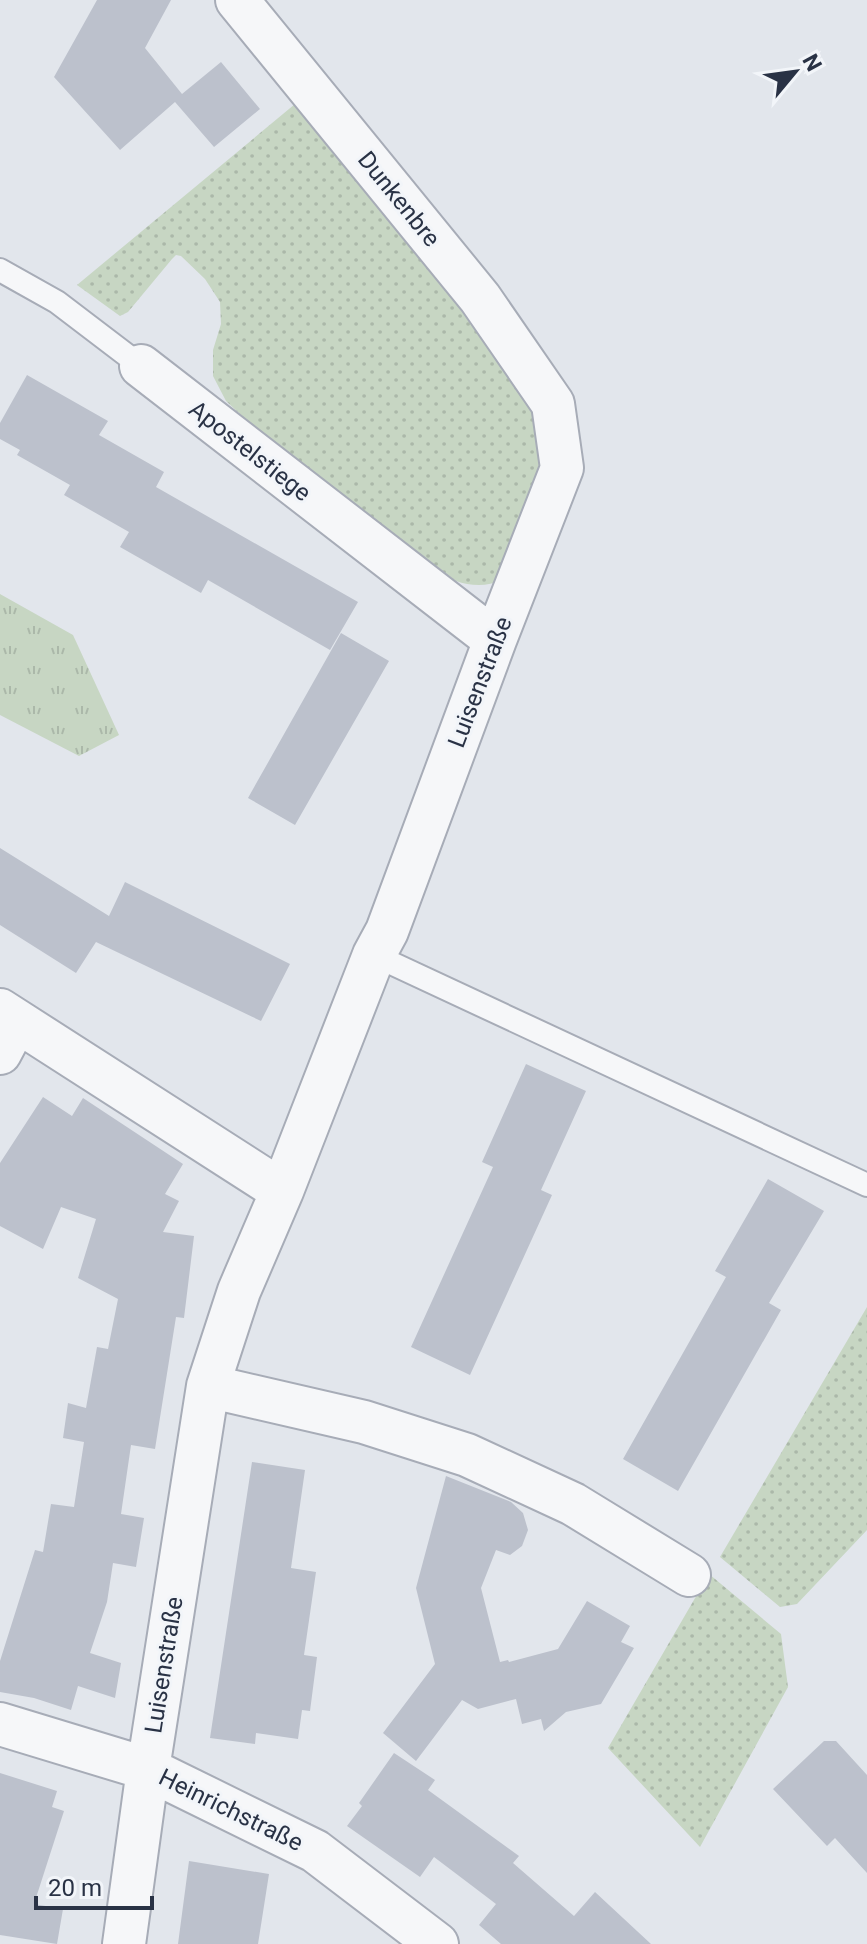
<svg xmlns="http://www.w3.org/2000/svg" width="867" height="1944" font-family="Roboto,sans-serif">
  <defs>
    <pattern id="grass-dots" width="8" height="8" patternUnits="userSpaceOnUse" patternTransform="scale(2)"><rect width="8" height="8" fill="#c7d6c3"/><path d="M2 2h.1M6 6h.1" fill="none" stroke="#abb8a9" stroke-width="1.8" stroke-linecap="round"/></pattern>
    <pattern id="park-tufts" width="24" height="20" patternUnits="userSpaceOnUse" patternTransform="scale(2)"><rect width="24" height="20" fill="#c7d6c3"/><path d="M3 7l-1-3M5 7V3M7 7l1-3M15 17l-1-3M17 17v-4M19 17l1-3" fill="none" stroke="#abb8a9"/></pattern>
  </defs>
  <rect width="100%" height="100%" fill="#e2e6ec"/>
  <path fill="url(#grass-dots)" d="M295,104L501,346L539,422L541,486L501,580C488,587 470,586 456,581L257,430L226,401L213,376V350L221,324L220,302L205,279L181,256L176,255L172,259L128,312L120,316L77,285Z
    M867,1307V1530L797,1604L780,1607L720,1557Z
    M709,1574L781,1634L788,1687L700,1847L608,1748Z"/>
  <path fill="url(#park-tufts)" d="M0,594L73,635L119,735L79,756L0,715Z"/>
  <path fill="#bcc1cc" d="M97,0H171L145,48L182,94L221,62L260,109L214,147L175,102L120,150L54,77Z
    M27,375L108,421L99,435L164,472L156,487L358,602L330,650L208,580L201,593L120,547L129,532L64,495L70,485L17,455L20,450L0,439V423Z
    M341,633L389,661L295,825L248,798Z
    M0,848L109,916L125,882L290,964L261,1021L96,942L76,973L0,925Z
    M526,1064L586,1091L541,1190L552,1195L470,1375L411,1347L493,1167L482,1162Z
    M43,1097L72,1116L83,1098L183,1164L165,1194L179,1201L163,1232L194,1236L184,1318L176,1317L155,1449L131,1445L121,1514L144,1518L136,1567L113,1563L107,1602L90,1653L121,1663L115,1698L78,1686L71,1710L34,1698L0,1692V1661L35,1550L43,1552L51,1504L74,1507L84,1442L63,1438L68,1403L86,1408L97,1347L108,1349L118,1299L78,1278L96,1219L61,1207L43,1249L0,1226V1163Z
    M768,1179L824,1211L769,1303L781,1310L678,1491L623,1459L726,1277L715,1271Z
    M252,1462L305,1470L291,1568L316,1572L304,1655L317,1657L310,1711L302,1710L298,1739L256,1733L255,1744L210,1738Z
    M446,1476L511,1502L523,1513L528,1530L522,1546L510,1555L496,1550L481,1588L500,1662L508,1660L509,1662L558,1649L587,1601L630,1626L621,1642L634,1648L601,1704L566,1712L544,1731L541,1719L522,1724L516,1699L478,1709L462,1700L416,1761L383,1733L435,1664L416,1588Z
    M824,1741H836L867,1775V1873L835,1838L827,1846L773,1789Z
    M394,1753L435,1780L428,1790L519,1856L513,1863L574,1916L595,1892L651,1944H501L479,1925L496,1904L471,1885L434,1857L420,1877L347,1826L362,1806L359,1803Z
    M0,1773L57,1791L52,1807L64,1811L34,1904L63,1909L57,1944L0,1935Z
    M189,1861L269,1874L258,1944H178Z"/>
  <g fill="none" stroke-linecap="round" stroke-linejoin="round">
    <defs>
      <path id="lane" d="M0,270L57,302L141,366
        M374,955L867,1185"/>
      <path id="street" d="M141,366L495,640
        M0,1010L282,1191
        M0,1053L17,1021
        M208,1386L364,1422L467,1455L573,1504L689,1575
        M0,1724L148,1769L315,1851L437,1944
        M124,1944L148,1769L208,1386L239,1291L282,1191L374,955L387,931L495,640L562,468L553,404L480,298L237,0"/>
    </defs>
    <use href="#lane" stroke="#a7acb7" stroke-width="26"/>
    <use href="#street" stroke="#a7acb7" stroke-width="46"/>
    <use href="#lane" stroke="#f6f7f9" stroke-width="22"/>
    <use href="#street" stroke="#f6f7f9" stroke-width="42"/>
  </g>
  <g text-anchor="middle" stroke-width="6" stroke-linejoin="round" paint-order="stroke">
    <g font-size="24" fill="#293245" stroke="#f2f5f9">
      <text transform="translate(399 199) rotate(51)" y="8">Dunkenbre</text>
      <text transform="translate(250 451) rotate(38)" y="8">Apostelstiege</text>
      <text transform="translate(480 682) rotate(-69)" y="8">Luisenstraße</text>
      <text transform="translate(164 1665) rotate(-81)" y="8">Luisenstraße</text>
      <text transform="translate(231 1810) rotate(26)" y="8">Heinrichstraße</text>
    </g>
  </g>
  <g transform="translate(795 72) rotate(61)" stroke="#f2f5f9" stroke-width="6" paint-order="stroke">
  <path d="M0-6L14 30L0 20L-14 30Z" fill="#293245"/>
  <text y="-12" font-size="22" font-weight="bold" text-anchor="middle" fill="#293245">N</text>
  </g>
  <path d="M36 1896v12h116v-12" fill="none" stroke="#293245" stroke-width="4"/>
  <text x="48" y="1896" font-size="24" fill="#293245" stroke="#f2f5f9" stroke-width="6" paint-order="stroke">20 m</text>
</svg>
